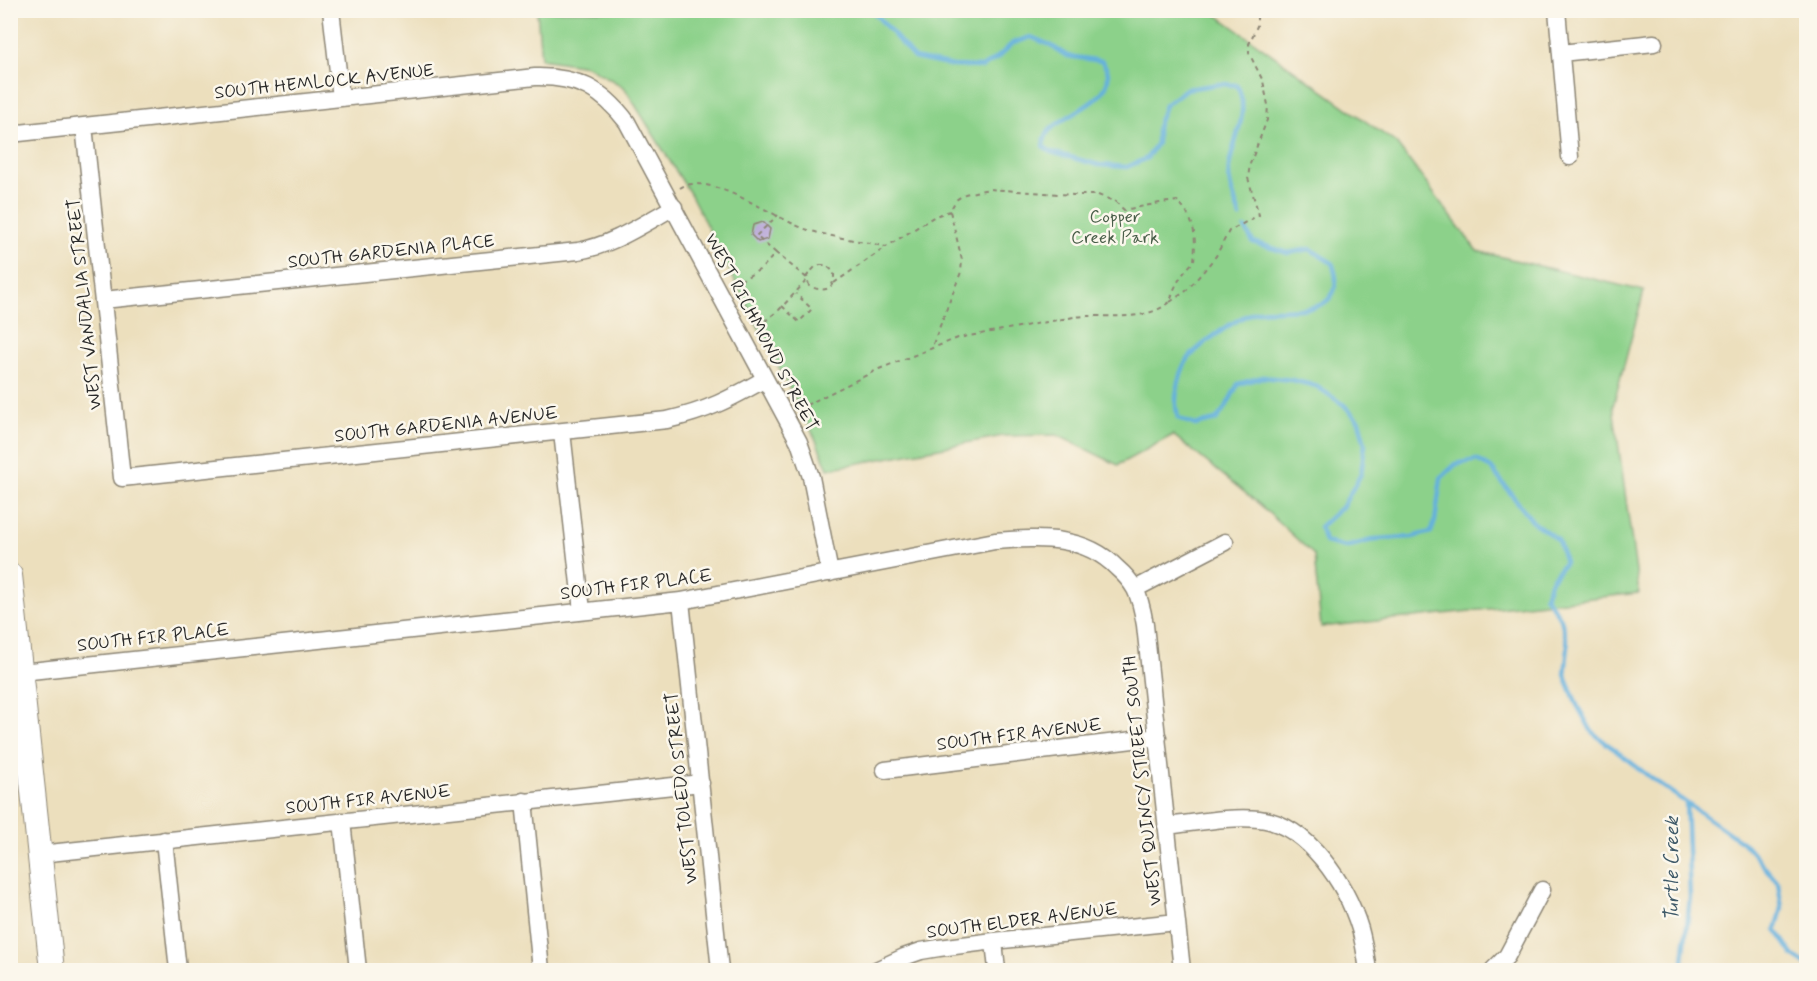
<svg xmlns="http://www.w3.org/2000/svg" width="1817" height="981" font-family="Mynerve,sans-serif">
  <rect width="100%" height="100%" fill="#fbf7ec"/>
  <filter id="ink" filterUnits="userSpaceOnUse"><feTurbulence type="fractalNoise" baseFrequency=".0167" numOctaves="2"/><feDisplacementMap in="SourceGraphic" scale="12" xChannelSelector="R" yChannelSelector="G"/><feConvolveMatrix kernelMatrix="1 2 1 2 8 2 1 2 1" color-interpolation-filters="sRGB"/></filter>
  <filter id="wash" filterUnits="userSpaceOnUse"><feTurbulence type="fractalNoise" baseFrequency=".008" numOctaves="4" result="noise"/><feDisplacementMap in="SourceGraphic" scale="24" xChannelSelector="R" yChannelSelector="G"/><feGaussianBlur stdDeviation="1.35" result="paint"/><feColorMatrix in="noise" values="0 0 0 0 0 0 0 0 0 0 0 0 0 0 0 0 0 1.4 0 .05"/><feComposite in="paint" operator="in"/></filter>
  <g filter="url(#wash)">
    <rect width="100%" height="100%" fill="#ecdfbd"/>
    <path fill="#8cd18a" stroke="#5c7e5a" stroke-width="1.5" d="M537,11H1211L1396,143L1477,251L1644,291L1613,406L1639,593L1321,627L1314,555L1259,504L1173,435L1118,465L1057,435L1003,436L828,469L815,438L691,195L624,87L587,66L541,59Z"/>
    <g fill="none" stroke-linecap="round" stroke-linejoin="round">
      <path stroke="#63b0dd" stroke-width="4.5" d="M872,10L914,58L953,66L982,67L997,58L1013,43L1031,37L1050,45L1067,56L1102,61C1104,65 1108,70 1108,74C1111,102 1063,114 1048,132C1045,136 1044,141 1043,146L1051,152L1099,165L1127,167L1147,158L1157,143V127L1165,105L1186,89L1220,84L1237,85C1251,112 1233,139 1229,167C1227,183 1236,202 1240,217
        M1245,228L1253,242L1288,253L1310,249L1332,263C1334,268 1336,275 1336,281C1334,319 1284,307 1259,311C1242,314 1193,348 1185,364C1181,371 1176,391 1176,399C1175,405 1177,412 1178,418L1195,425L1216,420L1226,407L1238,384L1263,377L1292,380L1316,386L1344,405L1359,421L1365,444L1361,474L1343,506L1320,527L1325,542L1346,547L1376,539L1412,537L1431,532L1435,521L1441,478L1456,464L1477,460L1491,468L1533,522L1558,540L1565,562L1551,580L1545,596L1561,619L1568,646L1565,675L1577,705L1592,732L1651,778L1746,845L1778,883L1782,908L1776,930L1793,955L1806,964
        M1682,970L1690,897L1686,803"/>
    </g>
    <g id="blocks">
      <path fill="#b9a9d8" d="M763,222L770,229L768,239L758,242L751,235L753,225Z"/>
    </g>
  </g>
  <g filter="url(#ink)">
    <use href="#blocks" fill-opacity="0" stroke="#8c8574" stroke-width="1.5"/>
    <g fill="none" stroke-linecap="round" stroke-linejoin="round">
      <defs>
        <path id="street" d="M331,10L341,98
          M1557,10L1570,157
          M1561,53L1654,43
          M84,126L122,478L667,420C707,411 730,399 765,379
          M10,134L535,77C577,76 602,89 627,122L799,442L811,477L830,573
          M103,300L578,251C613,245 643,224 674,207
          M562,432L582,611
          M1135,589L1225,542
          M681,601L720,970
          M12,673L681,601L995,541C1039,538 1084,534 1117,568C1124,574 1131,582 1135,589C1141,600 1143,613 1145,625L1182,970
          M885,770L1158,737
          M524,801L541,970
          M342,821L358,970
          M1166,826C1196,823 1229,816 1259,819C1308,824 1347,886 1360,929C1364,943 1366,957 1368,970
          M164,840L178,970
          M40,854L701,783
          M994,941L997,970
          M876,970L904,957L921,951L939,948L994,941L1177,922
          M1493,970L1507,956L1542,890"/>
        <path id="secondary" d="M10,575L52,970"/>
      </defs>
      <use href="#street" stroke="#8c8574" stroke-width="19"/>
      <use href="#secondary" stroke="#8c8574" stroke-width="26"/>
      <path stroke="#8c8574" stroke-width="2" stroke-dasharray="4.5 4.5" stroke-linecap="butt" d="M680,188C707,169 779,221 808,230C834,238 860,240 886,247L935,216L950,211
        M776,253L756,236L778,215
        M820,265H826L834,272C835,292 823,292 809,286L807,276L815,267Z
        M834,283L886,247
        M732,285L761,269L776,253L808,279L779,310L755,329
        M1170,302L1186,291L1203,272L1216,256L1229,231L1259,215L1248,178L1250,164L1267,120L1268,105L1263,81L1249,53V44L1257,26V17
        M782,306L799,322L812,309L796,294
        M798,409L879,369L958,338L1074,317C1107,313 1142,324 1170,302C1174,285 1182,274 1194,261C1196,236 1196,221 1177,201L1160,203L1124,210L1116,202L1098,195H1073L989,189L965,194L956,200L950,211L962,260L961,272L931,349"/>
      <use href="#street" stroke="#fff" stroke-width="16"/>
      <use href="#secondary" stroke="#fff" stroke-width="24"/>
    </g>
  </g>
  <g text-anchor="middle" stroke-width="5" stroke-linejoin="round" paint-order="stroke">
    <g font-size="18" fill="#2b2b2b" stroke="#fbf7ec">
      <text transform="translate(324 81) rotate(-6)" y="6">SOUTH HEMLOCK AVENUE</text>
      <text transform="translate(391 251) rotate(-6)" y="6">SOUTH GARDENIA PLACE</text>
      <text transform="translate(84 304) rotate(-96)" y="6">WEST VANDALIA STREET</text>
      <text transform="translate(762 332) rotate(62)" y="6">WEST RICHMOND STREET</text>
      <text transform="translate(446 424) rotate(-6)" y="6">SOUTH GARDENIA AVENUE</text>
      <text transform="translate(636 584) rotate(-7)" y="6">SOUTH FIR PLACE</text>
      <text transform="translate(153 637) rotate(-6)" y="6">SOUTH FIR PLACE</text>
      <text transform="translate(1019 734) rotate(-7)" y="6">SOUTH FIR AVENUE</text>
      <text transform="translate(1142 781) rotate(-96)" y="6">WEST QUINCY STREET SOUTH</text>
      <text transform="translate(681 788) rotate(-96)" y="6">WEST TOLEDO STREET</text>
      <text transform="translate(368 799) rotate(-6)" y="6">SOUTH FIR AVENUE</text>
      <text transform="translate(1022 920) rotate(-7)" y="6">SOUTH ELDER AVENUE</text>
    </g>
    <g font-size="18" fill="#485d48" stroke="#fbf7ec">
      <text x="1115" y="222">Copper<tspan x="1115" dy="21">Creek Park</tspan></text>
    </g>
    <g font-size="20" font-style="italic" fill="#3f5a69" stroke="#fbf7ec">
      <text transform="translate(1671 869) rotate(-90)" y="7">Turtle Creek</text>
    </g>
  </g>
  <rect width="1817" height="981" fill="none" stroke="#fbf7ec" stroke-width="36"/>
</svg>
